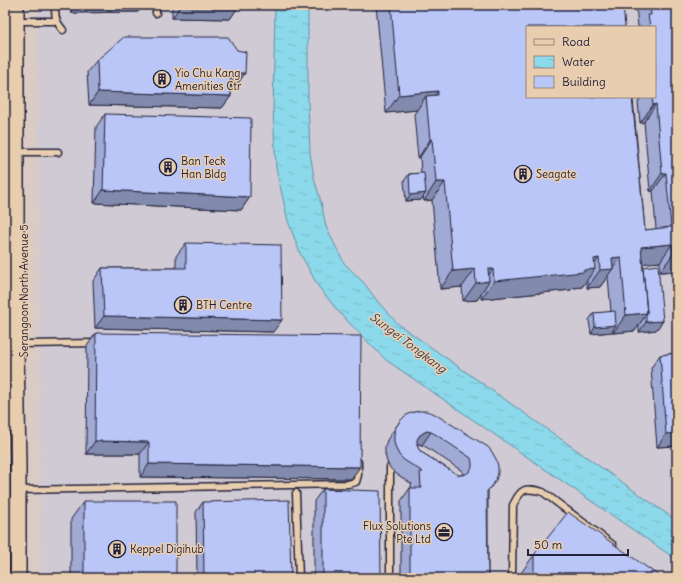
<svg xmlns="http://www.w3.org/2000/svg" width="682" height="583" font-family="Delius,sans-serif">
  <defs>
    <pattern id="water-ripples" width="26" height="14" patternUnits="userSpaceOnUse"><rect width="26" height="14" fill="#8bd9ea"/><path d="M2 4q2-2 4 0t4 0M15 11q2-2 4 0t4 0" fill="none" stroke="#78baca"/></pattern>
  </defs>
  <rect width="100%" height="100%" fill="#dacbc5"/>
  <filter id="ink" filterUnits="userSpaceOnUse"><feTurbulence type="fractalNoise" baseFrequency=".025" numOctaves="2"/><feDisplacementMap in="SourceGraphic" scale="8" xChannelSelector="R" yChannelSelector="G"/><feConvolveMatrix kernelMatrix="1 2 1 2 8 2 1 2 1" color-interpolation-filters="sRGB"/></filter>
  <g filter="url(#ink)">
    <path fill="#d0cad4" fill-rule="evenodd" d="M38,5H677V578H41ZM527,27H655V97H527Z"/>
    <path fill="url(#water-ripples)" stroke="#6190a4" d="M275,5H308V101L310,152L314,178L321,202L326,227L344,263L364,283L378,302L398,324L677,521V560L386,360L363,337L337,310L318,286L300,253L288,221L276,168L273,110Z"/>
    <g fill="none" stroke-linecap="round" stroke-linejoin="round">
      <defs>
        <path id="service" d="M55,5C55,16 55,21 63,30
          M156,5V13
          M24,21H56
          M25,152H58
          M24,344L97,343
          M390,467V578
          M18,490L348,484L356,482L358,475V462
          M296,493L299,578
          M512,578L513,505C522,488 524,487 543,492L613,545"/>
        <path id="tertiary" d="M16,5V349L18,466V578"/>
      </defs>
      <use href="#service" stroke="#22223b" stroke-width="9"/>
      <use href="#tertiary" stroke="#22223b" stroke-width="18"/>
      <use href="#service" stroke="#e8cdaf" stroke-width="6"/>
      <use href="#tertiary" stroke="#e8cdaf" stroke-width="15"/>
    </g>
    <path fill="#a0aad4" stroke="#22223b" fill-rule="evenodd" d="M71,5H144L138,12L71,13Z
      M172,5H239L230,19L172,18Z
      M376,5H623L527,97H655V27H638L636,5H677V271L660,272V262L643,263V267L663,321L656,330L639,332V325L635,331L613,333V330L612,332L591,334L589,320L594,313L611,312L608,276L600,287L587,288V281L582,287L573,288L571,290L481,299V294L477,300L463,301L462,287L440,289L432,200L424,201L423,197L421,200L406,201L404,181L409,174L421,173L420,157L418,158L414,114L417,110L386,113ZM641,98L638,102L640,123L644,122L650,191H653L656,229L645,230L633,99Z
      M97,60L245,73L236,86H231V96L222,108L89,105L87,72Z
      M105,114L250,197L241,210L94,203L96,127Z
      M186,243L273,332L95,328L93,281L102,268H176V256Z
      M96,333L351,479L140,477V454H86L87,346Z
      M677,353V466L675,446L657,447L651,368L660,355Z
      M400,421L488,447V578H401V501L410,488H411V485L412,484L395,473L390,468L387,462L385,454V447L387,440ZM418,444L422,445L426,447L462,471L463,475H458L421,452L418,448L417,445Z
      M323,489L381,578H314V501Z
      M84,501L176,578H71V519Z
      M203,502L291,578H197L196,512Z
      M534,555L662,578H521V573Z"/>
    <path fill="#828bad" stroke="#22223b" d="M77,5H144L138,12L71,13Z
      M181,5L239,6L230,19L172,18Z
      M230,73H245L236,86H221Z
      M438,91L427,106L426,96L417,110L386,113L399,95Z
      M98,92L231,96L222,108L89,105Z
      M621,97H642L641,98L618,100Z
      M656,104L644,122L640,123L653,105Z
      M432,139L420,157L418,158L430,140Z
      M662,173H666L653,191H650Z
      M436,182H445L432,200L424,201Z
      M103,190L250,197L241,210L94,203Z
      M426,193L421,200L406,201L410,195Z
      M672,244L660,262L628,265L641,247Z
      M673,254H677V271L660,272Z
      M621,257L600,287L587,288L600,270L612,258Z
      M599,258L591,269H595L582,287L573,288L571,290L481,299L494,281L594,259Z
      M475,269L462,287L440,289L453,271Z
      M488,269H493L484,282L489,281L477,300L463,301L476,283Z
      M647,313L635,331L613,333L626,315Z
      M104,316L282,320L273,332L95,328Z
      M663,321L656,330L639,332L646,322Z
      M616,325L612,332L591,334L595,327Z
      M427,431L431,432L422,445L418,444L413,446L419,436L423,433Z
      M677,433V443L675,446L657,447L666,434Z
      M95,441L149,442L140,454H86Z
      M149,464L360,467L351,479L140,477Z"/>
    <path fill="#bac6f7" stroke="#22223b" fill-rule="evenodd" d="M181,5H239V6Z
      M391,5H623L625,27H527V97H632L645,230L671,227L666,173H662L656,104L653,105L652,97H655V27H650L648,15H651L650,5H677V254H673L672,244L641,247L647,313L626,315L621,257L612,258L613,269L600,270L599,258L594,259L595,269L584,270V272L494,281L493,269H488L489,281L476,283L475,269L453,271L445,182H436L432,139L430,140L426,96L438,95V91L399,95Z
      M124,37H228L237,50L246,52L245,73H230L231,96L98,92L97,60Z
      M105,114L251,118L250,197L103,190Z
      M424,173L426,193L410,195L409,174Z
      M186,243L281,245L282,320L104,316L102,268H186Z
      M658,265L663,321L646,322V315L647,313L643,267Z
      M615,311L616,325L595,327L594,313Z
      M96,333L361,336L360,467L149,464V442L95,441Z
      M677,353V433L666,434L660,355Z
      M418,411H426L433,413L488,447L492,452L496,459L498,466V473L496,480L492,486L487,491L488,578H410V488H421L420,472H423L404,460L399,455L396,449L394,442V434L396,427L400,421L405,416L411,413ZM427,431L431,432L435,434L471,458L472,463V467L470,471L466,474L462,475H458L421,452L418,448L417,444V440L419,436L423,433Z
      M323,489L380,491L381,578H323Z
      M289,500L291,578H204L203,502Z
      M84,501H176V578H84Z
      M568,512L662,578H534V555Z"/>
  </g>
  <defs>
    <symbol id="building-ring" viewBox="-11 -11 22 22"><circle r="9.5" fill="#e8cdaf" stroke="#22223b" stroke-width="1.5"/><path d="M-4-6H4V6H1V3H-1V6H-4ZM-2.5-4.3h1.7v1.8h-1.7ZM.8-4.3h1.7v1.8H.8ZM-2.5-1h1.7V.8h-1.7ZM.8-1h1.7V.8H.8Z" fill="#22223b"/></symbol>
    <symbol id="office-ring" viewBox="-11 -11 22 22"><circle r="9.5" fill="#e8cdaf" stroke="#22223b" stroke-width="1.5"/><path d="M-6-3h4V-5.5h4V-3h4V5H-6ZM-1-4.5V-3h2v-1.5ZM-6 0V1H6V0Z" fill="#22223b"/></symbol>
  </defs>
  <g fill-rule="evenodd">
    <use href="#building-ring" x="152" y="69" width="20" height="20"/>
    <use href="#building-ring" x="158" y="157" width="20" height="20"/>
    <use href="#building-ring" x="513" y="164" width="20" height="20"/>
    <use href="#building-ring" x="173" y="295" width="20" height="20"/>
    <use href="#office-ring" x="434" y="522" width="20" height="20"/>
    <use href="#building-ring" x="107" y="539" width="20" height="20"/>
  </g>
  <g text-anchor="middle" stroke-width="3" stroke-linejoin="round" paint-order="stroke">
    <g font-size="11" fill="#22223b" stroke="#e8cdaf" text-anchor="start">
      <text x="175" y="77">Yio Chu Kang<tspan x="175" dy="13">Amenities Ctr</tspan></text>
      <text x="181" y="165">Ban Teck<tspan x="181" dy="13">Han Bldg</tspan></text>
      <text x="536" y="178">Seagate</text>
      <text x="196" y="309">BTH Centre</text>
      <text x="431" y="530" text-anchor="end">Flux Solutions<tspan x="431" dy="13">Pte Ltd</tspan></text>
      <text x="130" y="553">Keppel Digihub</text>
    </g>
    <g font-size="11" fill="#22223b" stroke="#e8cdaf">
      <text transform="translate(24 291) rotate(-90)" y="4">Serangoon North Avenue 5</text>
    </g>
    <g font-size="12" font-style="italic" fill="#323d55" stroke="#e8cdaf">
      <text transform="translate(408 343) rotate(37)" y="4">Sungei Tongkang</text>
    </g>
  </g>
  <rect width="682" height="583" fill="none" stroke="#e8cdaf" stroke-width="20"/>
  <rect x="10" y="10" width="662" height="563" fill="none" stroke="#22223b" stroke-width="1.5" filter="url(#ink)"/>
  <rect x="526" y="26" width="130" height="72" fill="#e8cdaf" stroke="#998981"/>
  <rect x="534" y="39" width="20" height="6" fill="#e8cdaf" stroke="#998981"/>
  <text x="562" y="46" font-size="12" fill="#22223b">Road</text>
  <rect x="534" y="56" width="20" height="12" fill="url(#water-ripples)" stroke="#998981"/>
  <text x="562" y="66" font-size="12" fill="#22223b">Water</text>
  <rect x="534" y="76" width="20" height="12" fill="#bac6f7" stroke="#998981"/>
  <text x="562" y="86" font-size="12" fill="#22223b">Building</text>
  <path d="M528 549v6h100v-6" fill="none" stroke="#22223b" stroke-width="2"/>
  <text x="534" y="549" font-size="12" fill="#22223b" stroke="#e8cdaf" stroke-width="3" paint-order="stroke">50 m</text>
</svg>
